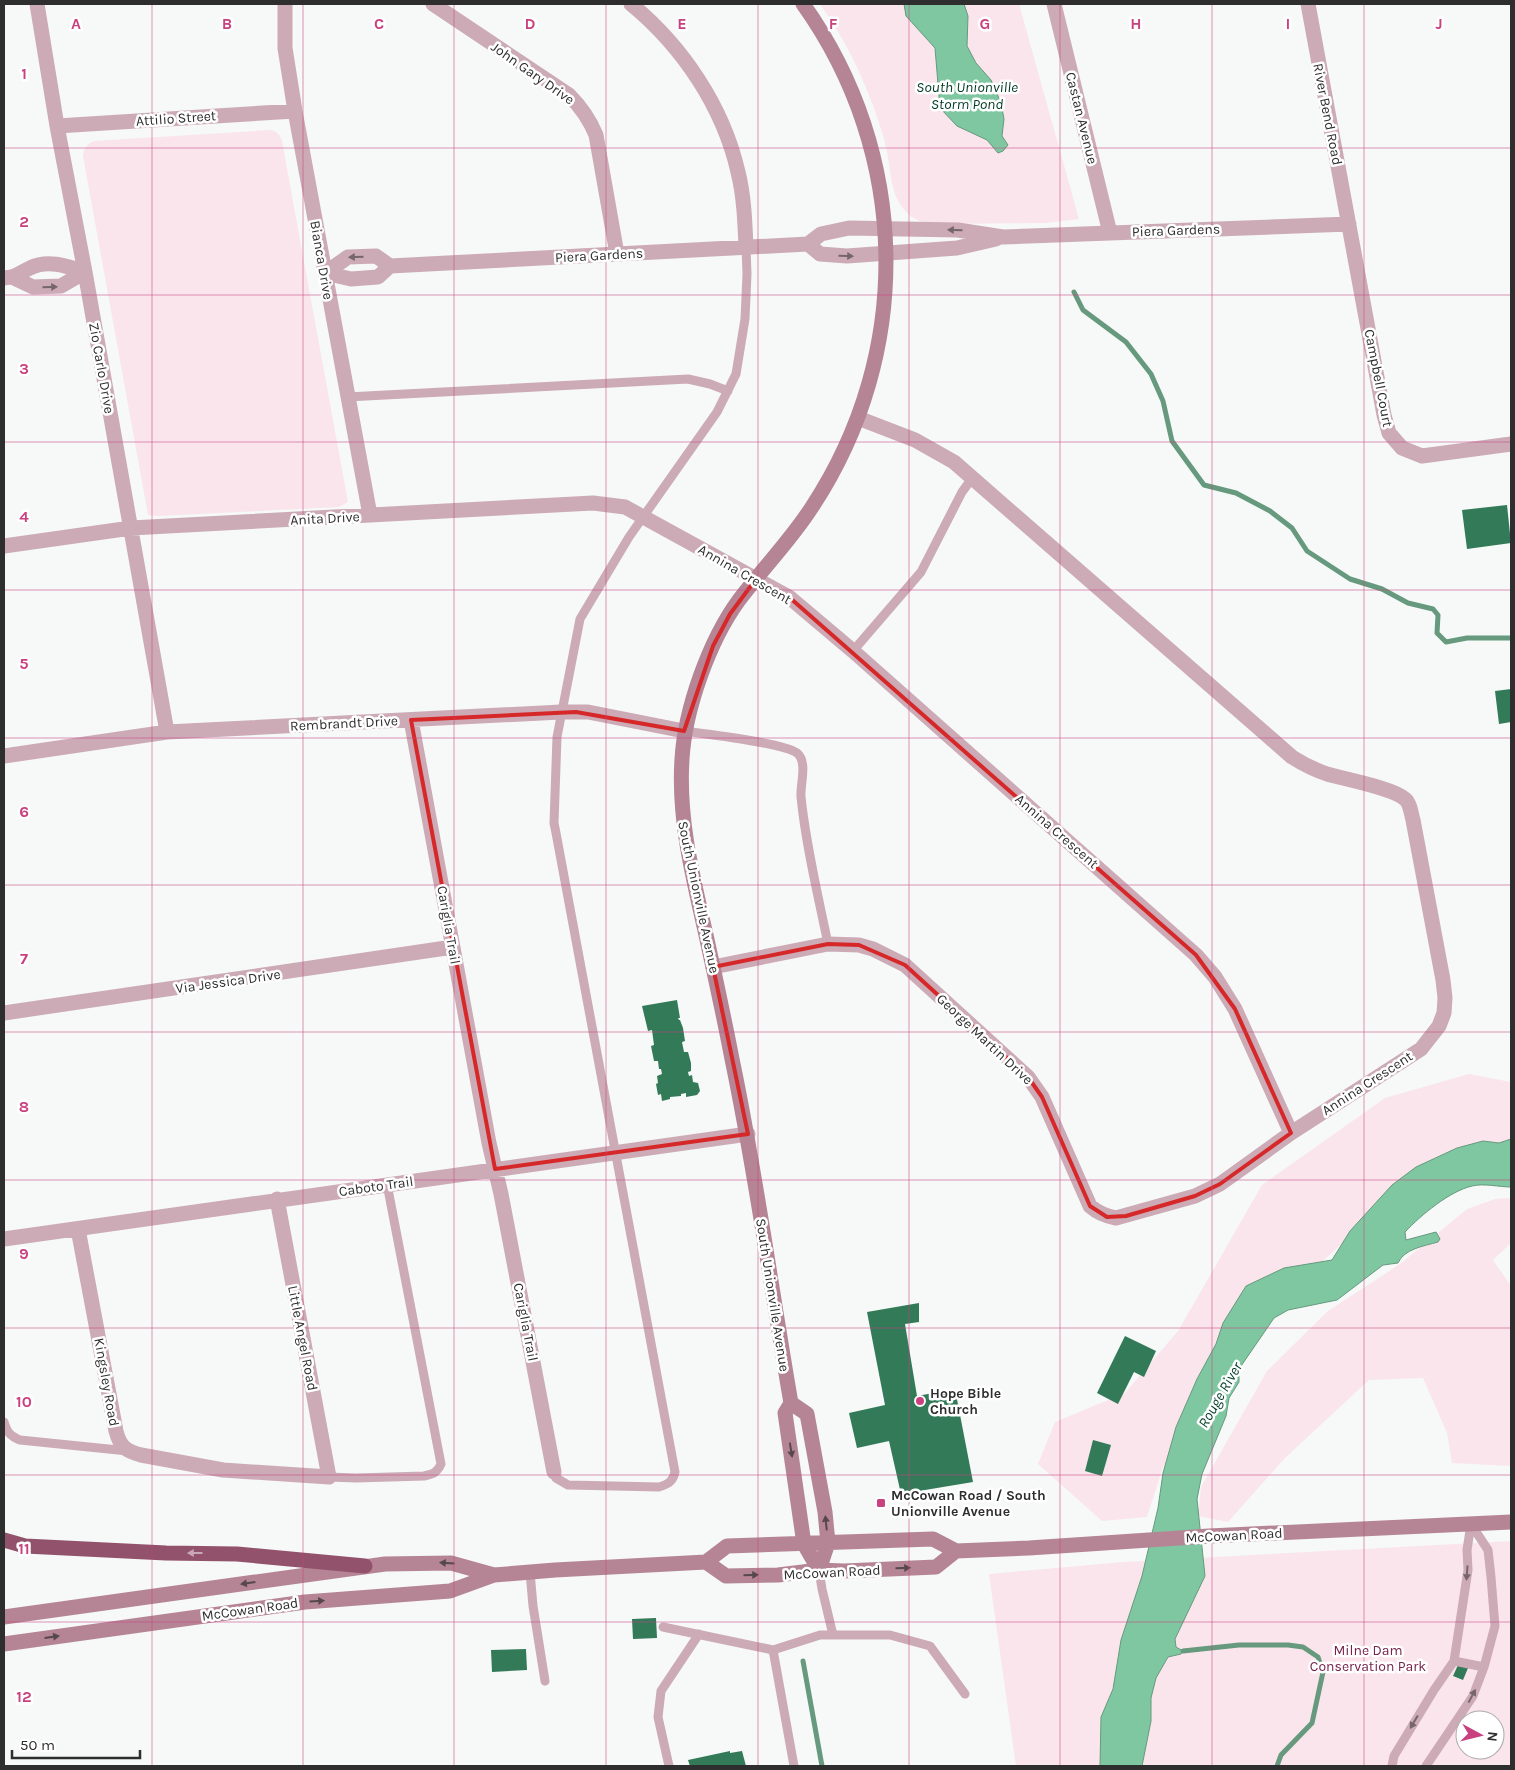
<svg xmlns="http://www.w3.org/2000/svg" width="1515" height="1770" font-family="Karla,sans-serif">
  <rect width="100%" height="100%" fill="#f6f9f7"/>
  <path fill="#fae5ec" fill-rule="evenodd" d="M820,4H1019L1079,219L1046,223L928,224C915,220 906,215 899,202C889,185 890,158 884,139C870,91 849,44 820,4Z
    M271,130C278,132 280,135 282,141L348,502L339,507L158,516L148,515L83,156C84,148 87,144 94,141Z
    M1469,1074L1511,1082V1152L1348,1238L1311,1272L1208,1399L1163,1467L1147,1517L1102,1521L1038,1464L1055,1422L1125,1393L1178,1331L1262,1185L1385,1098Z
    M1511,1198V1243L1493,1260L1511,1286V1466L1452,1463L1447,1433L1423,1378L1369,1380L1285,1458L1228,1522L1198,1516L1201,1487L1267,1371L1328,1311L1400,1264L1467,1209L1495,1199Z
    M1511,1541V1766H1016L989,1574L1124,1562ZM1465,1720H1495V1750H1465Z"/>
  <path fill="#7fc7a1" stroke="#66997e" d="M904,4H964L968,16L967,46L976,63L991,80L1001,103L1004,119L1002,136L1008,145L1003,151L998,153L987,140L957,126L940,108L935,48L906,16Z
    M1511,1139V1187C1499,1187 1484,1183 1472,1186C1450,1191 1421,1215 1405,1232L1406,1240L1436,1232L1440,1239L1438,1242C1424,1246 1404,1249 1398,1263L1383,1265L1337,1300L1288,1310L1274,1318L1239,1369V1382L1229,1398L1226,1416L1202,1474L1197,1499L1205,1576L1175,1639L1176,1647L1183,1651L1181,1654L1168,1657L1156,1678L1151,1698V1721L1142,1766H1100L1101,1717L1113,1689L1121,1640L1142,1576L1158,1508L1163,1473L1176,1427L1197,1379L1216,1344L1223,1323L1246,1286L1284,1268L1332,1260L1350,1231L1392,1185L1416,1167L1457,1148L1483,1141L1499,1143Z"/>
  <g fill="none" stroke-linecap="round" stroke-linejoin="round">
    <path stroke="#66997e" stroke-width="5" d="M1074,292L1083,310L1126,342L1151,374L1163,401L1172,441L1204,485L1236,493L1270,511L1292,528L1307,551L1350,579L1382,589L1408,603L1433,609L1438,615L1437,633L1446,642L1467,638H1511
      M1183,1651L1239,1645H1288L1303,1647L1318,1657L1323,1672L1312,1723L1281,1755L1277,1766
      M803,1661L822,1766"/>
  </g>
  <path fill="#327a58" d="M1507,505L1511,543L1467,549L1462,510Z
    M1511,689V722L1499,724L1495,691Z
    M677,1000L680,1018H678L679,1020H680L683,1028L685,1041L682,1042L684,1052H688L691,1063V1071L688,1072L689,1076L692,1075L693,1082L698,1083L700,1091L697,1095L686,1097V1093L681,1094V1096L670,1097V1099L662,1101L661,1094L658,1095L656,1084L658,1083L657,1076L662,1074L661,1069H659L658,1061H654L651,1046L654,1045L652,1030L648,1031L642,1006Z
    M919,1303V1322L905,1324L917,1396L955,1389L973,1482L901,1494L889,1441L857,1448L849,1413L885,1405L867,1312Z
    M1125,1336L1156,1351L1144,1377L1134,1372L1118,1404L1097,1393Z
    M1093,1440L1111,1445L1102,1476L1085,1471Z
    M656,1618L657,1638L633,1639L632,1619Z
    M526,1649L527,1670L492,1672L491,1650Z
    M1458,1665L1468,1668L1463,1680L1453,1676Z
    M730,1751V1753L742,1751L746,1766H690L688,1760Z"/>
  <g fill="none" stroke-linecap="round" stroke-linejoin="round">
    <path stroke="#ccabb6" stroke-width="9" d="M347,397L688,379L710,384L728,391
      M853,651L921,572L962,492L973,477
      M684,731C706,734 783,743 797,753C808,762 800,784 801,797C806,846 818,895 828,944
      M4,1422C7,1432 10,1436 20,1440L128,1451
      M554,1472L556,1478L568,1485L659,1487C669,1484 673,1481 675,1472L556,833L554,823L557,737L580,619L629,537L717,412L736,374L745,319L747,274L746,248
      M329,1477L356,1478L424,1476C433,1474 437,1473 441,1464L387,1184
      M819,1570L822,1589L833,1635
      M530,1572L533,1606L545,1681
      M663,1627L773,1650L820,1635H890L930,1646L965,1694
      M773,1650L794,1766
      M1454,1661L1484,1667
      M669,1766L658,1717L661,1691L699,1634
      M1392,1766L1394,1756L1434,1690L1454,1661L1468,1570L1467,1550L1471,1524
      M1426,1766L1473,1696L1484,1667L1495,1626L1491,1577L1488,1550L1471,1524"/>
    <path stroke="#ccabb6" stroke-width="15" d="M37,4L57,126L85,272L167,732
      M285,4V48L295,111L370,515
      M433,4L569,95C581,107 589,118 596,135L617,254
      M631,4C682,46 723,106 738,172C744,196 745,222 746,248
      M1054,4L1110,233
      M1308,4L1384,415L1389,433L1402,448L1422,456L1511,444
      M57,126L295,111
      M808,244L820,254L847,256L957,248L996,239
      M325,273L348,257L376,256L390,266L808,244L821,234L849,228L958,230L1003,237L1349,224
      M325,273L351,279L378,277L390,266
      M4,278C17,277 19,273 30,268C48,259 67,266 85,272
      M14,278L33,287L61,286L85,272
      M4,546L131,528L593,503L625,507L789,597L853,651L1196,955L1215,977L1235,1009L1291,1133
      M411,720L489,1143L501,1194L554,1472
      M4,756L167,732L561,712H588L684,731
      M713,967L828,944L859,945L873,949L905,965L1028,1077L1042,1097L1090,1206C1098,1213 1105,1216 1116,1218L1195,1196L1220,1184L1291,1133L1421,1049L1439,1026L1444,1013L1445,998L1443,980L1413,820C1411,813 1410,803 1405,799C1393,788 1344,779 1327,774C1315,770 1303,764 1292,757L954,462L915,440L858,418
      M4,1013L453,947
      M78,1229L116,1431C120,1447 126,1451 141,1455L223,1470L329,1477L277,1199
      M4,1239L748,1134"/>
    <path stroke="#b58596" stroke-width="15" d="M803,4C910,154 914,352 812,507C791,540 763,568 739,600C709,641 685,709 682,759C678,820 693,877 706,935C715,976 724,1017 732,1059C756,1173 771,1288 791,1403L785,1413L804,1544L819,1570
      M791,1403L807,1414L825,1512L828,1543L819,1570
      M706,1562L726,1576L778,1575L819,1570L844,1571L936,1567L956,1551
      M4,1617L385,1564L451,1563L494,1575
      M4,1644L305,1602L450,1591L494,1575L555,1570L706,1562L727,1546L933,1539L956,1551L1029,1548L1209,1536L1511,1522"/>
    <path stroke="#93526b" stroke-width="15" d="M4,1540L25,1546L166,1553L237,1554L365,1566"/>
  </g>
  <defs><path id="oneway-solid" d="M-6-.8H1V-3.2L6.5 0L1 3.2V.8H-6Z" transform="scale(1.25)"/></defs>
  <g fill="#75666b">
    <use href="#oneway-solid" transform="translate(955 230) rotate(-178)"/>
    <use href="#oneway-solid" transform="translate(846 256) rotate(1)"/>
    <use href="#oneway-solid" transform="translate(356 257) rotate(178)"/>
    <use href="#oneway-solid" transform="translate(50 287) rotate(-2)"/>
    <use href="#oneway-solid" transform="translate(1467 1573) rotate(94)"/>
    <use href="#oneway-solid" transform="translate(1472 1696) rotate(-62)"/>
    <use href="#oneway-solid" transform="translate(1414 1722) rotate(121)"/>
  </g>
  <g fill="#56484c">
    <use href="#oneway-solid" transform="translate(791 1450) rotate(81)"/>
    <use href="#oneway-solid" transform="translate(826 1523) rotate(-96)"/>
    <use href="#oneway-solid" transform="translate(447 1563) rotate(-176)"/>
    <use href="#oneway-solid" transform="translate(903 1568) rotate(-2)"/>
    <use href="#oneway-solid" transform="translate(751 1575) rotate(-1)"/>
    <use href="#oneway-solid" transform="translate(248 1583) rotate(172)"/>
    <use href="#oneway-solid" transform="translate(317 1601) rotate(-4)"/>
    <use href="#oneway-solid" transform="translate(52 1637) rotate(-8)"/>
  </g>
  <use fill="#c9a8b5" href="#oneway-solid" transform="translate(195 1553) rotate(-180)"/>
  <path fill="none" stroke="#d62828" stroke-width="4" stroke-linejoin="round" d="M756,579L789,597L1196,955L1235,1009L1291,1133L1220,1184L1195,1196L1126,1216L1107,1217L1090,1206L1042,1097L1028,1077L905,965L859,945L828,944L713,967L748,1134L495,1169L411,720L576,712L684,731L713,646L730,614Z"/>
  <path fill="none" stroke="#c9417f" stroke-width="1" stroke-opacity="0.55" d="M152,4V1766M303,4V1766M454,4V1766M606,4V1766M758,4V1766M909,4V1766M1060,4V1766M1212,4V1766M1364,4V1766M4,148H1511M4,295H1511M4,442H1511M4,590H1511M4,738H1511M4,885H1511M4,1032H1511M4,1180H1511M4,1328H1511M4,1475H1511M4,1622H1511"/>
  <g fill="#c9417f" stroke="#fff" stroke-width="2">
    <circle cx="920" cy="1401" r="5"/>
    <rect x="876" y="1498" width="10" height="10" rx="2.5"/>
  </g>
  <g text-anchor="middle" stroke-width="5" stroke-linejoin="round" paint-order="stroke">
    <g font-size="14" fill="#2d2e2d" stroke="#fff">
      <text transform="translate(533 73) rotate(35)" y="5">John Gary Drive</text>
      <text transform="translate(1328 114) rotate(79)" y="5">River Bend Road</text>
      <text transform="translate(176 118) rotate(-4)" y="5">Attilio Street</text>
      <text transform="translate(1082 118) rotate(76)" y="5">Castan Avenue</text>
      <text transform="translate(1176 230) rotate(-2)" y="5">Piera Gardens</text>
      <text transform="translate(599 255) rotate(-3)" y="5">Piera Gardens</text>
      <text transform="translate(322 260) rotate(80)" y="5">Bianca Drive</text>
      <text transform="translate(102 368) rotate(80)" y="5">Zio Carlo Drive</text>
      <text transform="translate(1379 378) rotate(79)" y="5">Campbell Court</text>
      <text transform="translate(325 518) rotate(-3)" y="5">Anita Drive</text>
      <text transform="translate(745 574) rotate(30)" y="5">Annina Crescent</text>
      <text transform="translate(344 723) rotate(-3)" y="5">Rembrandt Drive</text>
      <text transform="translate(1057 831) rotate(41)" y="5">Annina Crescent</text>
      <text transform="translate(699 897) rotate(78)" y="5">South Unionville Avenue</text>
      <text transform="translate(449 925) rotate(80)" y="5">Cariglia Trail</text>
      <text transform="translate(228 981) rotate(-8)" y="5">Via Jessica Drive</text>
      <text transform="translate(985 1039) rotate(43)" y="5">George Martin Drive</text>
      <text transform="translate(1367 1083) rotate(-33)" y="5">Annina Crescent</text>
      <text transform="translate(376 1186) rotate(-8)" y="5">Caboto Trail</text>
      <text transform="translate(773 1295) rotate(81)" y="5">South Unionville Avenue</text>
      <text transform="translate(526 1322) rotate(79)" y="5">Cariglia Trail</text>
      <text transform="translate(303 1338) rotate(79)" y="5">Little Angel Road</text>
      <text transform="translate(107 1382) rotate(80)" y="5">Kingsley Road</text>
      <text transform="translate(1234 1535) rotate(-3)" y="5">McCowan Road</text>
      <text transform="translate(832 1572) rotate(-3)" y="5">McCowan Road</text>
      <text transform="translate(250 1609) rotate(-8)" y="5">McCowan Road</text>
    </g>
    <g font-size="14" font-weight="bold" fill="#2d2e2d" stroke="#fff" text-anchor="start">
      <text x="930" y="1398">Hope Bible<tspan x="930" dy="16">Church</tspan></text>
      <text x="891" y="1500">McCowan Road / South<tspan x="891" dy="16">Unionville Avenue</tspan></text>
    </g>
    <g font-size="14" fill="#762349" stroke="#fff">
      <text x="1368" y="1655">Milne Dam<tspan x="1368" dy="16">Conservation Park</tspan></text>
    </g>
    <g font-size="15" font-style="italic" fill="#003c24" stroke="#fff">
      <text x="967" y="92">South Unionville<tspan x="967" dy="17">Storm Pond</tspan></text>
      <text transform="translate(1220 1395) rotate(-60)" y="5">Rouge River</text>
    </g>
  </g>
  <g font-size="16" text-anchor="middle" font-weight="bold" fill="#c9417f" stroke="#fff" stroke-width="5" stroke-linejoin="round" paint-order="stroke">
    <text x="76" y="29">A</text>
    <text x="227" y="29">B</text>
    <text x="379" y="29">C</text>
    <text x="530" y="29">D</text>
    <text x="682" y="29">E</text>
    <text x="833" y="29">F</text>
    <text x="985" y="29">G</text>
    <text x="1136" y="29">H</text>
    <text x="1288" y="29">I</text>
    <text x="1439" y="29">J</text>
    <text x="24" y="79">1</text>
    <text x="24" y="227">2</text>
    <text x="24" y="374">3</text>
    <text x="24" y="522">4</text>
    <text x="24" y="669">5</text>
    <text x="24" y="817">6</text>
    <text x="24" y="964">7</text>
    <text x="24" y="1112">8</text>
    <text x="24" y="1259">9</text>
    <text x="24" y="1407">10</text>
    <text x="24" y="1554">11</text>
    <text x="24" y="1702">12</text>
  </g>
  <rect width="1515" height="1770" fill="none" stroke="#2d2e2d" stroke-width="10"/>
  <g transform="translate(1480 1735) rotate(97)"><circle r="24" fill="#ffffff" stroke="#ababab"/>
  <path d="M0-4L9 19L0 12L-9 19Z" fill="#c9417f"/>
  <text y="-8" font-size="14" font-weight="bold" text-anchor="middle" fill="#2d2e2d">N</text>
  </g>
  <path d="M12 1750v8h128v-8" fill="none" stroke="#2d2e2d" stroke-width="2.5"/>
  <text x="20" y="1750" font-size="15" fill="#2d2e2d" stroke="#ffffff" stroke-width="4" paint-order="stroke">50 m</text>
</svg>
